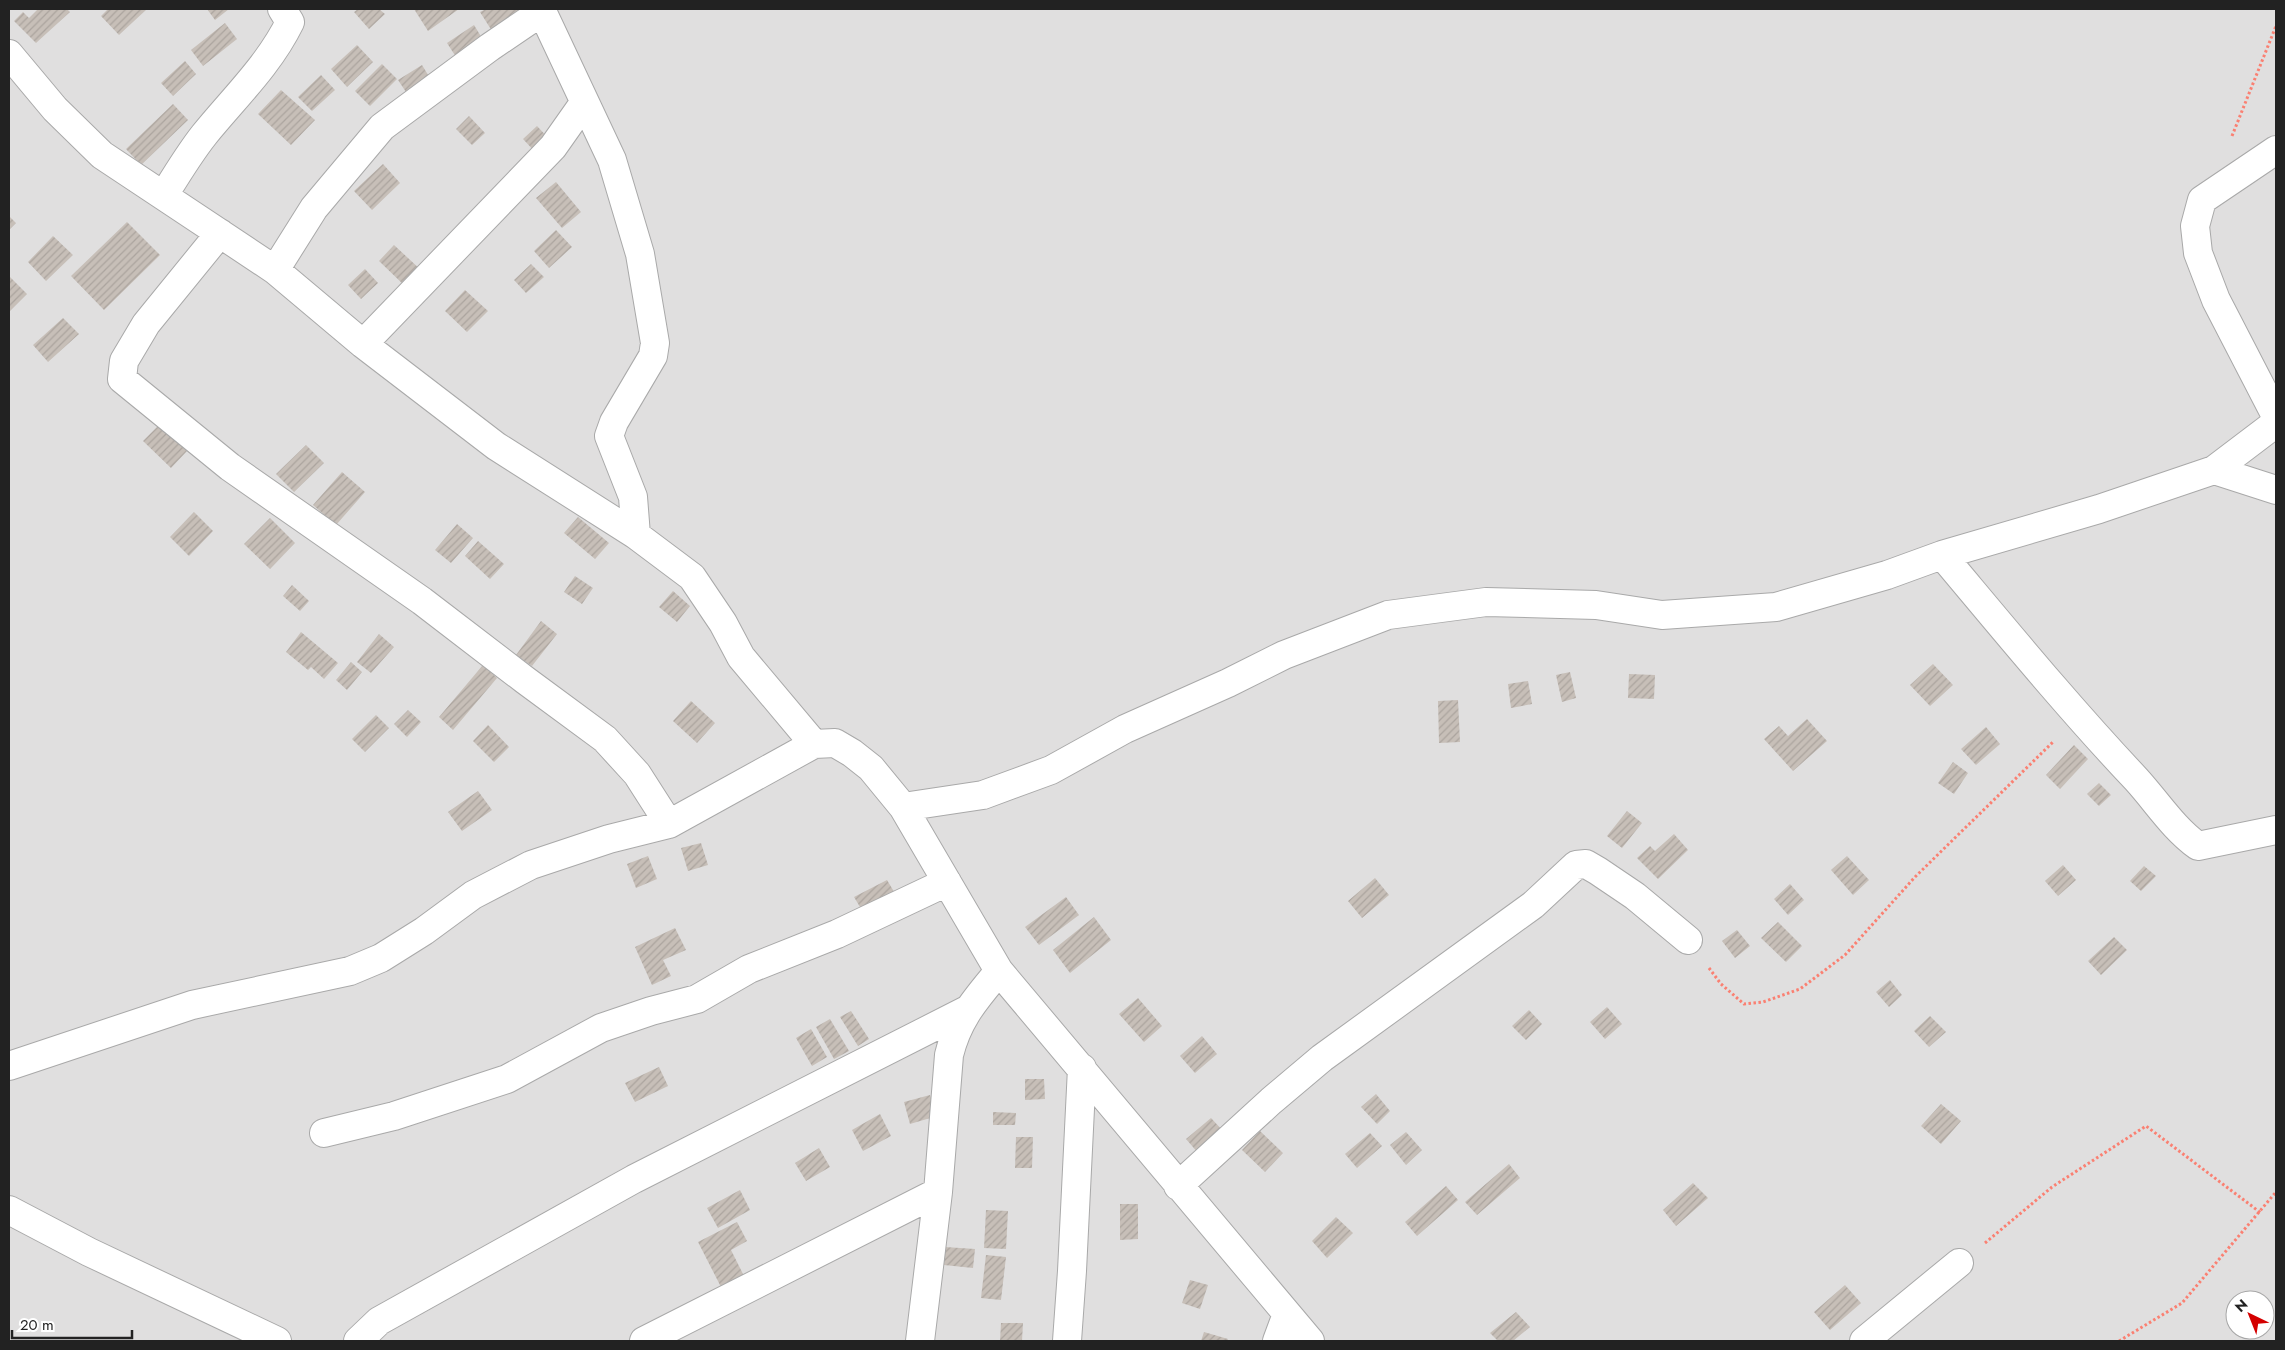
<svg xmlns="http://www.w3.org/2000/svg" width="2285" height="1350" font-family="Jost,sans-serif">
  <defs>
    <pattern id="building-hatch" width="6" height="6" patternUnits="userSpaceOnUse" patternTransform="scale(1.25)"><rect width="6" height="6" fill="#c7bfb8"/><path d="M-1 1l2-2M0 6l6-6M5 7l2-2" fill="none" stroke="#aba49e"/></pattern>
  </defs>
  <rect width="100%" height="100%" fill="#f2efe9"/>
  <path fill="#e0dfdf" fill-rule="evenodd" d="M9,9H2276V1341H9ZM2235,1300H2265V1330H2235Z"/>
  <path fill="url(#building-hatch)" d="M38,9H67L70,12L36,43L14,21L23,12L29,18Z
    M108,9H147L119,35L101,16Z
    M207,9H229L215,20Z
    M358,9H379L385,14L369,29L354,12Z
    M414,9H459L428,31Z
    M486,9H521L523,11L492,31L480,12Z
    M225,23L237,39L203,66L191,50Z
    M474,25L485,43L458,60L447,43Z
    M357,45L373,62L347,87L331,69Z
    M185,61L196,74L173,96L161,83Z
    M382,64L397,79L370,106L355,91Z
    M422,65L433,83L410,98L398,80Z
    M321,75L335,90L312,111L298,97Z
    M281,90L315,120L291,145L258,114Z
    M173,104L188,120L141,165L126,149Z
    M469,116L485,133L472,145L456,129Z
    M537,126L551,141L537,154L523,139Z
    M383,164L400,183L372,210L354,191Z
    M556,182L581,212L562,228L536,198Z
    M9,216L16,223L9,230Z
    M127,222L160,255L104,310L71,276Z
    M556,230L572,247L549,268L534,251Z
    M53,236L73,255L46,281L28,262Z
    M394,245L422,271L406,287L379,261Z
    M531,264L544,277L526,293L514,280Z
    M365,269L378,283L361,299L348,285Z
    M9,276L27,294L9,312Z
    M465,290L488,311L467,332L445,311Z
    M63,318L79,334L48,362L33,345Z
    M160,424L187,451L171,468L143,441Z
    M306,445L324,463L294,492L276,474Z
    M342,472L365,492L336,525L313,505Z
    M194,512L213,531L189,556L170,537Z
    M578,517L609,543L595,559L564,533Z
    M270,518L295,543L270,569L244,544Z
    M457,524L473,538L451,563L435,550Z
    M478,541L504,564L490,579L465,556Z
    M575,576L593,588L582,604L564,592Z
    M292,585L309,601L300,611L283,596Z
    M673,591L690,606L677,622L659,607Z
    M541,621L557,634L532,666L516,655Z
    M301,632L338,663L324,679L311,667L308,670L286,652Z
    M379,634L394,647L371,673L357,662Z
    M351,662L362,672L347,690L336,680Z
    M1933,664L1953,685L1930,706L1910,685Z
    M483,665L497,678L453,730L439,717Z
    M1570,672L1576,698L1562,702L1556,675Z
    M1629,674L1655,675L1654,699L1628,698Z
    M1528,681L1532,704L1511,708L1508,684Z
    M1458,700L1460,742L1439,743L1438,701Z
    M691,701L715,723L697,743L673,721Z
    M408,710L421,722L407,737L394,724Z
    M376,715L389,728L365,752L352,739Z
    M1807,719L1827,741L1793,771L1764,739L1779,726L1788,736Z
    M488,725L509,747L494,762L473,741Z
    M1986,727L2000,744L1976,765L1961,749Z
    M2074,745L2088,759L2060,789L2046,775Z
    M1953,762L1968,773L1954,794L1938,783Z
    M2099,783L2111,795L2099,806L2087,794Z
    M478,791L492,810L462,831L448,812Z
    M1627,811L1642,823L1622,848L1607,836Z
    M1674,834L1688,850L1658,879L1637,858L1650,846L1655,851Z
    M701,843L708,865L688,871L681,848Z
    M648,856L657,879L636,888L627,864Z
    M1847,856L1869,880L1853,895L1831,870Z
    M2063,865L2076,880L2058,896L2045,881Z
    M2144,866L2156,876L2141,891L2130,881Z
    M1375,878L1389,895L1362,918L1348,901Z
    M887,880L896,895L863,912L854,897Z
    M1790,884L1804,900L1788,915L1774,899Z
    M1066,897L1079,915L1039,945L1025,927Z
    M1094,917L1111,940L1070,973L1053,950Z
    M1778,922L1802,946L1786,962L1761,938Z
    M675,928L686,950L663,960L671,976L652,985L635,947Z
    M1737,930L1750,946L1735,958L1722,941Z
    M2114,937L2127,950L2101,975L2088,961Z
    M1890,980L1902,995L1889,1007L1876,992Z
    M1138,998L1162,1026L1144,1042L1119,1014Z
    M1607,1007L1622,1024L1605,1039L1590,1022Z
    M1529,1010L1542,1024L1526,1040L1512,1026Z
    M851,1011L869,1039L858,1046L840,1017Z
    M1930,1016L1946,1032L1929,1047L1914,1031Z
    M830,1019L849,1051L834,1059L816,1027Z
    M811,1029L827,1057L812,1066L796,1038Z
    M1202,1036L1217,1054L1195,1073L1180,1056Z
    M659,1067L668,1086L635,1102L625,1083Z
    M1025,1079H1044L1045,1099L1025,1100Z
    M1376,1094L1390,1111L1377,1124L1361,1107Z
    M930,1095L937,1116L910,1124L904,1102Z
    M1941,1104L1961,1121L1941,1144L1921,1126Z
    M993,1112L1016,1113L1015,1125H993Z
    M880,1114L891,1136L863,1151L852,1130Z
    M1211,1118L1224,1132L1199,1154L1186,1139Z
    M1260,1131L1283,1153L1265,1172L1242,1150Z
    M1406,1132L1422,1150L1406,1165L1390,1145Z
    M1370,1133L1382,1146L1357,1168L1345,1154Z
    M1016,1137H1033L1032,1168H1015Z
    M819,1148L830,1167L806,1181L795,1163Z
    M1509,1164L1520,1178L1477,1215L1465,1202Z
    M1693,1183L1708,1198L1676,1226L1663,1210Z
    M1446,1186L1458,1200L1417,1236L1405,1222Z
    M740,1190L750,1210L718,1228L707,1208Z
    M1120,1204H1138V1239L1120,1240Z
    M986,1210L1008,1211L1006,1249L984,1248Z
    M1336,1217L1353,1233L1327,1258L1312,1241Z
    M737,1222L747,1241L731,1250L744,1276L721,1287L698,1242Z
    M945,1247L975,1249L973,1268L944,1265Z
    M986,1255L1006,1257L1001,1300L981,1298Z
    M1190,1280L1208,1285L1200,1309L1182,1303Z
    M1845,1285L1861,1303L1830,1330L1814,1312Z
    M1516,1312L1530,1327L1513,1341H1498L1490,1333Z
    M1001,1323H1023L1022,1341H1000Z
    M1204,1332L1228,1339L1227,1341H1201Z"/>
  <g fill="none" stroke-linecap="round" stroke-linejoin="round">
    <defs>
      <path id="street" d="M541,9L612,160L640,254L655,343L653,356L614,422L609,436L633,497L636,535
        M9,54L55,109L102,155L275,270L363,344L496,446L636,535L692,577L723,623L741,657L814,744
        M2276,150L2202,200L2195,226L2198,253L2216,300L2276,416
        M164,195C177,174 189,154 204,135C234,98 269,65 290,22L282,9
        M220,233L146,324L124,361L122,379L230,467L422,601L525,680L605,739L637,774L669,824
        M275,270L314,208L382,127L490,47L543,11
        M363,344L553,147L584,103
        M2214,470L2276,490
        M1942,555C2005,630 2068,707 2136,779C2157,802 2173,828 2198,846L2276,830
        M903,807L983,795L1051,770L1125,729L1228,683L1284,655L1388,615L1486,602L1596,605L1662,615L1776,607L1887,575L1942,555L2099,509L2214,470L2276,423
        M9,1066L192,1005L350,971L381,958L424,931L473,895L531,865L609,839L669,824L814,744L835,743L852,753L871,768L903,807L999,971L1310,1341
        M324,1133L394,1116L507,1079L601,1028L651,1011L697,999L749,969L837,934L947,882
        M1178,1186L1271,1101L1322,1058L1533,905L1576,865L1586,864L1598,871L1635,896L1688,940
        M9,1210L89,1252L277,1341
        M358,1341L379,1321L634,1179L967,1010
        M644,1341L938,1192
        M920,1341L938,1192L949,1055C958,1018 976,999 999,971
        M1067,1341L1072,1271L1082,1068
        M1277,1341L1287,1314
        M1864,1341L1959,1263"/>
    </defs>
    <use href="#street" stroke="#a9a9a9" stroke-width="30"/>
    <path stroke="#fa8072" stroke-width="3" stroke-dasharray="2.5 2.5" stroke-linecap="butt" d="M2232,136L2276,26
      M1709,968L1721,984L1744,1004L1763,1002L1800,989L1845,955L1915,877L2054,741
      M1985,1243L2052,1187L2146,1126L2261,1213
      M2119,1341L2182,1303L2276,1192"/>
    <use href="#street" stroke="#fff" stroke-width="28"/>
  </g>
  <rect width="2285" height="1350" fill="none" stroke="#222222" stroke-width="20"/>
  <g transform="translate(2250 1315) rotate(317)"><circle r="24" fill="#ffffff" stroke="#a7a7a7"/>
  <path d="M0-4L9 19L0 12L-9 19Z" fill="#d40000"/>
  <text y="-8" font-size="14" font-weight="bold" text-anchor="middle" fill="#222222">N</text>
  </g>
  <path d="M12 1330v8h120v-8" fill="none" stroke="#222222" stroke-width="2.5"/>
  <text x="20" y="1330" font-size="15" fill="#222222" stroke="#ffffff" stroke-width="4" paint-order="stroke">20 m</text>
</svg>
